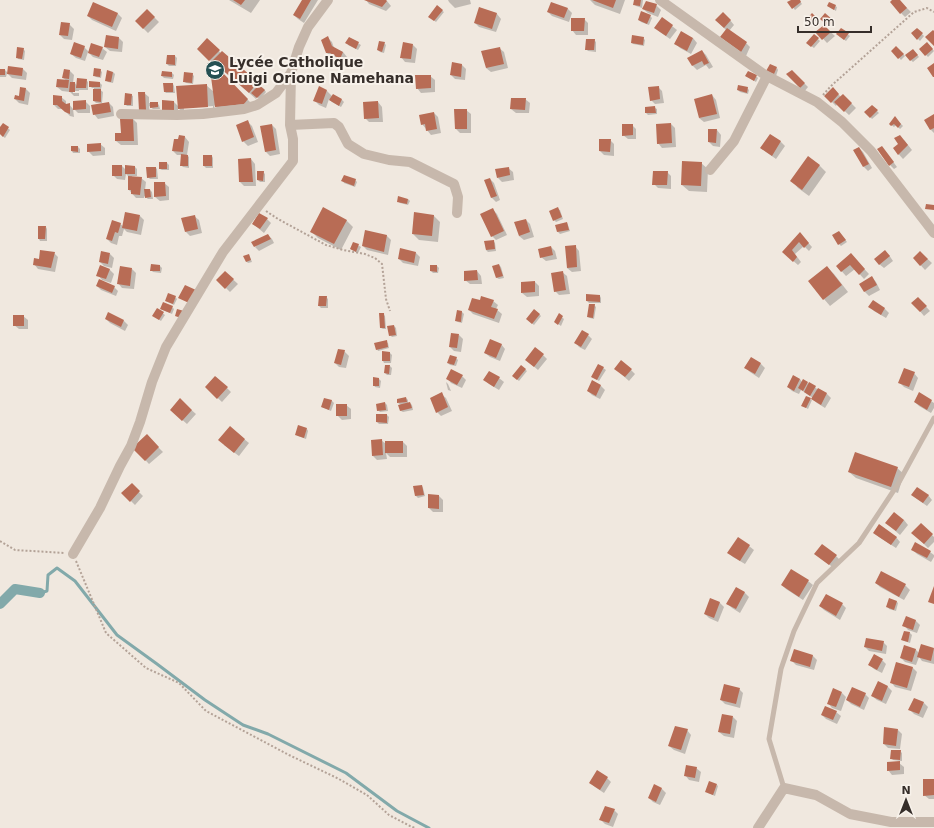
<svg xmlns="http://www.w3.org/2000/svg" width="934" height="828" font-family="'DejaVu Sans',sans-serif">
  <rect width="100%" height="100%" fill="#f0e8df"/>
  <path fill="#0003" fill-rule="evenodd" d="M229,0H260L251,13Z
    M303,0H318L304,23L298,19L294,15Z
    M366,0H384L387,1L391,6L386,11L369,4Z
    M448,0H470L471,4L455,8L449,2Z
    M590,0H625L620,14L595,5Z
    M635,0H643L642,8L636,6L634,4Z
    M793,0H799L802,4L795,10L789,2Z
    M893,0H899L911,12L905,17L901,13Z
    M93,3L118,14L122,18L116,31L92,20L88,16Z
    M656,5L661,10L658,17L648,13L643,9Z
    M828,6H835L837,7L836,11Z
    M437,7L444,12L436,22L431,18Z
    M479,9L497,14L501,19L496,32L479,27L475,23Z
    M568,9L572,13L569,22L552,16L548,12Z
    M147,10L159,22L148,33L136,21Z
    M825,14L835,23L831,27L821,19Z
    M812,15L817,19L812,25L807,20Z
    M650,16L652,18L649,25L641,22L639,20Z
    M584,19L588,23V35H576L572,30Z
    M716,20H730L734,25L729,31L746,43L750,47L746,56L725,41L726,30Z
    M69,24L74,29L72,40L64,39L60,35Z
    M672,26L677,30L670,39L660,32L656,28Z
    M824,26L835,36L827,43L817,32Z
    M841,29L850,36L846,41L839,36Z
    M917,29L924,36L920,41L912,33Z
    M814,35L820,41L814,48L807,43Z
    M119,38L123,42L122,52L110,51L105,47Z
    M328,38L332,42L334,48L343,52L347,57L344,63L335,57H331L327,53Z
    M349,38L361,45L358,50L348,45Z
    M643,38L645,40L644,46L633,44L632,43Z
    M693,38L697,43L691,54L680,48L676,44Z
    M207,40L221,53L257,83L264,89L266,92L260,99L257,97L256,99L215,63L214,64L199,49Z
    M594,40L596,42V52L588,51L586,49Z
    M384,43L386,45L384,53L380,52L378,50Z
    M927,43L934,51L928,57L920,49Z
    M413,45L417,49L415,63L405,62L401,57Z
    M84,47L89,52L102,48L107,52L103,60L93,57L88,52L85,61L76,58L71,54Z
    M896,47L905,56L901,60L893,51Z
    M499,48L504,52L508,68L491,72L486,68Z
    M23,49L25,51L24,60L18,59L17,57Z
    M913,50L919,57L913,62L906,56Z
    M702,51L706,55L713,67L709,69L706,65L697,70L693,66L689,58Z
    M175,56L177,58L176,66H169L167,64Z
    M453,64L462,65L466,69L465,80L455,79L451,75Z
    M777,68L778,70L776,76L769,72Z
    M23,69L27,73L26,80L12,78L7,73L6,77H0V70H5L8,73Z
    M100,70L102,72L101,78L96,77L94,75Z
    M70,71L74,75L73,83H75L77,86L86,80L88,82V90H79V91H73V93H79V96H74L70,92L62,91L57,87L67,81L63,78Z
    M792,71L808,87L804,92L787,74Z
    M113,72L115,74L113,83L108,82L106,80Z
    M172,73L174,75L173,79L164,78L162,76Z
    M221,73L254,106L222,113L214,105L215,113L186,115L178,108V114H167L174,102L179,107L206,85L214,92ZM213,106V108L184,110V108Z
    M192,74L194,76L193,84L186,83L184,81Z
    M430,76L435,80V92L421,93L417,88Z
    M746,76H756L758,78L756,82Z
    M100,83L102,85L101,89H99L103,92L102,103H96L94,101V88H92L90,86Z
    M173,84L174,86L175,93H166L165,92Z
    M658,87L662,91L664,103L655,104L651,100Z
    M21,88L26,89L30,93L28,105L19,103L15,99L19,97Z
    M320,88L327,91L332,96L333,95L342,100L344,102L341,107L332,102L329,99L326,108L319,105L315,101Z
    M747,88L749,90L748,94L740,92L738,90Z
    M833,89L841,97L843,95L856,108L849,115L837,104L836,106L826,96Z
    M144,93L149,97V103H157L159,105L160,109H153L149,106L150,114H144Z
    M131,95L133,96V106H127L125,104Z
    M712,95L716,100L720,118L704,122L699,118Z
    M61,97L66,101V105L69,104L73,109L74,117L70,116L63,109H58L54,105Z
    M525,99L530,103L529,113H516L511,109Z
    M85,101L90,106V113H78L74,109Z
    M378,102L382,107L383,122H369L365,118Z
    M109,103L113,107L114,116L98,119L94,114Z
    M872,106L879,113L872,119L866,112Z
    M655,108L657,109V114L648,115L646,113Z
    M466,110L471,114V133H460L456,129Z
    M434,113L438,117L441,133L431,135L422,124Z
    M934,116V133L931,130Z
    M895,118L903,126L900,129L896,125L894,127L890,124Z
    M133,119L137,123L138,145H121L116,141V134L122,133Z
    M247,121L252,126L258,142L248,146L243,141Z
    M3,124L10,130L5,138L0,134V129Z
    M671,124L675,128L676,147L662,148L658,143Z
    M272,125L276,129L280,154L270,156L266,152Z
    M632,125L636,129V139H628L623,135Z
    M717,130L721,135L720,147L713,146L709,142Z
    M770,135L781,142L785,146L776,159L766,152L761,148Z
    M180,136L185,137L189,142L187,155L189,157V168L183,167L181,165L182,155H177L173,151L179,140Z
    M610,140L614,144V156L604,155L600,151Z
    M904,140L912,150L903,159L894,149Z
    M100,144L105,148V155L93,156L88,151Z
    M78,147L80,149V153H73L72,151Z
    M882,147L886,152L897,167L894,169L890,165Z
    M859,148L863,152L872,168L868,171L864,167L854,151Z
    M212,156L213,158V168H206L204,166Z
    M808,158L820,166L826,172L809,196L798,188L792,181Z
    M251,159L255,164L256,186H244L240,182Z
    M167,163L169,165V170H162L160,169Z
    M701,163L708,169L707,192L689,191L682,185Z
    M122,166L126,170L135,167L137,169V176H132V178H141L146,182L145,190H150L152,192L153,199H148L144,196V198H136L129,190V176H128L126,174L125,180L117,179L113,175Z
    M156,168L157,169L158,179H150L148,177Z
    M508,168L513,172L514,180L502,182L498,178Z
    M263,172L265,174V182H260L258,180Z
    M667,172L671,176V189L658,188L654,184Z
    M490,179L494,183L500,200L496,202L492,198Z
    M355,180L357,182L355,187L344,183L343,181Z
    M164,183L169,187V200L160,201L155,197Z
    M408,199L410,201L408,205L400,203L398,201Z
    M558,209L560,210L563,219L556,222L554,220Z
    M493,210L497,214L507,235L496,240L492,236Z
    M433,215L440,222L438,242L419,240L413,234Z
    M140,216L144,220L141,235L127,232L124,229L122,236H119L117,245L111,243L107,239L120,224L123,226Z
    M194,216L199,220L202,233L190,236L186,232Z
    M267,219L271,223L264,233L253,224Z
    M346,220L353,227L341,250L318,238L312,232Z
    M526,220L530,224L534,237L524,240L519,236Z
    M567,223L568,225L570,231L560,234L558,232L557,226Z
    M46,227L47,229V241H40L39,239Z
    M366,231L387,236L391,240L388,255L367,250L363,246Z
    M839,232L847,242L841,246L839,244Z
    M268,235L272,239L274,243L259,251L255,247Z
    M804,238L812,247L809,251L804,246L795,254L801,262L798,265L783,252Z
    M493,241L495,243L496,251L488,252L486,250L485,242Z
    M354,243L361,247L358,253L351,249Z
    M575,246L579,251L581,271L572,272L567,268Z
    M551,247L555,251L557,259L546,261L541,257Z
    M920,252L932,263L925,270L914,258Z
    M54,253L58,257L55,272L38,269L34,264Z
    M416,253L420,257L418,266L403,263L399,259Z
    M110,254L114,258L112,268L104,266L100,262Z
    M249,255L250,257L252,262L248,263L246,261Z
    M851,255L869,274L864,279L855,269L846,276L837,266Z
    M889,255L893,261L884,268L879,264Z
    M499,265L501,267L504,278L499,279L497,278Z
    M101,266L110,270L114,274L111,283L102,280L98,275Z
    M160,266L162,268L161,273L153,272L151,270Z
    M437,266L439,268L438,273H433L431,271Z
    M827,267L834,274L848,292L830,306L824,299Z
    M132,269L136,273L134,289L122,288L118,283Z
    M477,271L481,276L482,284H470L465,280Z
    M225,272L238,284L230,292L218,280Z
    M562,272L567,276L570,294L559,295L555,291Z
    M872,277L876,282L880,290L869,296L865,292L860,284Z
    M535,282L539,286V296L527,297L522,293Z
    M97,286L114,287L118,291L116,296L101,290Z
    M600,296L601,298V303H589L587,301Z
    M175,297L177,299L174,305L166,301Z
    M326,297L328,299V308H321L319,306Z
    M918,298L930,311L924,316L913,303Z
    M493,301L498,305L496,309L502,314L499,323L473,314L469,310L480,302Z
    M873,301L885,309L889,313L886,318L874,311L870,306Z
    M594,305L596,307L594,319L590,318L588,317Z
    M172,307L174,309L172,314L163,310L161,309Z
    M157,309L165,315L161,321L155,317Z
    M458,312H462L464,314L462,323L458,322L456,321Z
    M383,314L385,316L386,329H383L381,328Z
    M539,314L541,316L534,325L527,319Z
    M559,315L564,319L561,326L557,323Z
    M23,316L28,320V329H19L14,325Z
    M106,319L124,321L128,325L125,331L110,323Z
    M394,326L396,328L397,336L392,337L390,335Z
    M459,335L463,339L461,352L454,351L450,347Z
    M588,335L592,339L585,350L579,347L575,342Z
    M386,342L388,343L389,348L378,351L377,349Z
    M501,344L505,349L500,361L490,357L485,353Z
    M344,351L349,356L346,368L339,367L335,363Z
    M390,353L392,355L391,363H384L383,361Z
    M543,355L547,359L538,370L531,364Z
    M456,358L458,360L456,366L450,365L448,363Z
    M751,359L761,364L765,368L759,378L750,372L746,368Z
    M599,365L606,370L599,381L594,378Z
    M390,366L392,368L391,375H387L385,373Z
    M521,366L527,371L519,381L513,376Z
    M631,370L635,374L629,381L620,373Z
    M914,373L918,378L913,391L904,387L900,383Z
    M462,376L466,380L462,388L451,383L447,378Z
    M794,376L800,379L802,382L807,383L815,387L818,390L819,389L827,394L831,398L825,408L817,403L813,399V398L801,390L799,394L792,391L788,387Z
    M216,377L231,392L222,402L206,387Z
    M499,378L504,382L499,390L489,384L485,380Z
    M379,379L381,381L380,388L375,387L374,385Z
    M593,381L601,386L605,390L600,399L592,395L588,391Z
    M446,382L448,384L451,391L448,390Z
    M441,394L446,398L452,411L441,416L437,412Z
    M920,394L934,403V408L931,413L919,406L915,402Z
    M406,398L408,400V403H410L412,405L413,410L403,412L401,411V405L398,403Z
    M325,399L332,401L334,403L331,411L324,408L322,407Z
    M810,399L812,401V400L808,409L803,406Z
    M180,400L196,414L187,424L171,410Z
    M385,403L387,405L388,411L380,412L378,410Z
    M346,405L351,409V419L342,420L337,415Z
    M387,415L389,417L388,424H379L377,422Z
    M307,429L308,431L306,439L298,436L296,434Z
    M147,436L163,452L149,464L134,448Z
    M244,439L249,443L239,456L224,445Z
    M381,440L386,444L403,442L407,446V457H390L386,453L387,459L377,460L373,456Z
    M897,468L904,474L898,493L856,478L849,472Z
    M132,485L143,496L135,505L123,493Z
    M422,486L423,488L425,496L418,498L416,496L415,487Z
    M912,495H928L932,500L927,506L917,499Z
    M439,496L443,500V512H433L429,508Z
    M904,520L908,525L900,535L886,523Z
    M921,524L934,537V542L928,548L913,533Z
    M874,533L896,537L900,542L896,548L879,537Z
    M749,546L754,550L745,564L733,557L729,553Z
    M913,550L930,552L934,555V557L931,562L917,554Z
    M836,556L840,560L834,568L820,558Z
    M791,570L808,581L813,585L803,600L786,589L782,585Z
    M882,573L905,585L910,590L904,600L880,587L876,583Z
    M736,588L745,593L749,597L740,613L732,608L728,604Z
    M711,599L720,603L724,607L718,622L709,618L705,614Z
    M896,601L898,603L896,611L889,609L888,607Z
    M842,604L846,608L840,620L824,610L820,606Z
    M907,617L916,621L920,625L917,633L908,630L904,625Z
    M910,633L912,635L910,643L904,641L902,640Z
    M883,642L887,646L886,654L869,651L865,647Z
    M921,645L934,649V664L922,661L919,657L916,665L905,662L901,658L915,649L919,653Z
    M795,651L813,656L817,660L814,670L796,665L792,661Z
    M882,660L886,664L882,673L874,669L870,665Z
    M897,663L913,668L917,672L911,691L895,687L891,682Z
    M878,683L888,687L892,691L886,704L877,700L872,696Z
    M739,689L743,693L740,708L725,704L721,700Z
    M842,693L846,697L841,711L832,708L828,703Z
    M865,694L869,698L864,710L851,704L847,700Z
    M924,703L928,707L923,718L914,714L910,710Z
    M836,712L841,716L837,724L826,719L822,715Z
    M733,717L737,721L734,738L724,736L719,732Z
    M687,730L691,735L685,754L674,750L669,746Z
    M898,730L902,734L900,749L888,748L884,744Z
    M900,751L902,753V761L893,760L891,758Z
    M899,763L904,767V774L892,775L888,770Z
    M696,768L701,772L699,782L689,780L685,775Z
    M607,778L611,782L604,793L595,787L591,783Z
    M934,780V799H929L924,795Z
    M717,785L718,786L715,796L708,793L707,791Z
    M655,786L662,789L666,793L660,805L653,802L649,798Z
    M614,810L618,814L613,827L605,824L600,819Z"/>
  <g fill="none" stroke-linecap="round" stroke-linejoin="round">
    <path stroke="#82a9aa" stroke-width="3" d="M40,593L47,591L48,575L57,568L75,581L117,635L157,664L205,700L243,725L268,734L346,773L397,811L429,828"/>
    <path stroke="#82a9aa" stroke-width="10" d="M0,604L15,589L40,593"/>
  </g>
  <path fill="#b86c55" d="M233,0H245L241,5Z
    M302,0H311L300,19L293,15Z
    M364,0H386L387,1L382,7Z
    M592,0H616L613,8Z
    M634,0H641L640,6L633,5Z
    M791,0H800L801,2L792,9L787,2Z
    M892,0H900L907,8L900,14L890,2Z
    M646,1L657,4L654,13L642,9Z
    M93,2L118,13L112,27L87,16Z
    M551,2L568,8L564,18L547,12Z
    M829,2L836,5L834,10L827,6Z
    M437,5L443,10L434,21L428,17Z
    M479,7L497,13L492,29L474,23Z
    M147,9L155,17L143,29L135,21Z
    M641,11L651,15L647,24L638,20Z
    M723,12L731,20L724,28L715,20Z
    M812,13L816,17L809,24L806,20Z
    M825,13L834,21L828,26L820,19Z
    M662,17L673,25L666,36L654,28Z
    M571,18H585L584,31H571Z
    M61,22L70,23L68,36L59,35Z
    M824,25L831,32L822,40L815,32Z
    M727,28L747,42L741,52L720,37Z
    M841,28L849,33L844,40L836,34Z
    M917,28L923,33L917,40L911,33Z
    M933,30L934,31V46L925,37Z
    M681,31L693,38L687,51L674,44Z
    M814,34L819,38L811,47L806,43Z
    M106,35L119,37L118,49L104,47Z
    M632,35L644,37L643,45L631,43Z
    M328,36L332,46L343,52L340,59L330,53H326L321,40Z
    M349,37L359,42L356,49L345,43Z
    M207,38L220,50L209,61L197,49Z
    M586,39H595L594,50H585Z
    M379,41L385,42L382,52L377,50Z
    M74,42L85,46L81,58L70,54Z
    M403,42L413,44L411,59L400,58Z
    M927,42L933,49L925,56L919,49Z
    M91,43L103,47L99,57L88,53Z
    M896,46L904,54L898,59L891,51Z
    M17,47L24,48L22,59L16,58Z
    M500,47L504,64L486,68L481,51Z
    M913,49L918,55L910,61L905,55Z
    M702,50L709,63L704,65L702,61L692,66L687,58Z
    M222,51L258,82L249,93L212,61Z
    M167,55H175V65L166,64Z
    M452,62L462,64L461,77L450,75Z
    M934,63V77H933L927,68Z
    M770,64L777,67L774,74L766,71Z
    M8,66L23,68L22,76L7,74Z
    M94,68L101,69L100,77L93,76Z
    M0,69H5V75H0Z
    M64,69L70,70L69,79L62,78Z
    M107,70L113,72L111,82L105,81Z
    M792,70L805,83L800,88L786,74Z
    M162,71L172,72V77L161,76Z
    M748,71L757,75L754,81L745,76Z
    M184,72L193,73L192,83L183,82Z
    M222,72L248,99L244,104L215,107L211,77Z
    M415,75H431V88L416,89Z
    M77,78L87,79L86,88H76Z
    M57,79L69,80L68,88L56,87Z
    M89,81L100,82V87H89Z
    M70,82H75V92H69Z
    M163,83H173V92H164Z
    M207,84L208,107L178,109L176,86Z
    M259,85L265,90L257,98L251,93Z
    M738,85L748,87L747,93L737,90Z
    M319,86L327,90L322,104L313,101Z
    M659,86L660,99L650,101L648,87Z
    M20,87L26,88L24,101L14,99L15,95L19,96Z
    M833,87L839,94L831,103L824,96Z
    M93,89H101V102L93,101Z
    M138,92H145L146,110L139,111Z
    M125,93L132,94L131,105H124Z
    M333,94L342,99L339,106L329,100Z
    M712,94L717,114L699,118L694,99Z
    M843,94L852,103L844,112L834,102Z
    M53,95L62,96V101L66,104L70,103V114L65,112L57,105H53Z
    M511,98H526L525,110L510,109Z
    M86,100V109L73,110V101Z
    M162,100L174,101V110H162Z
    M378,101L379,118L364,119L363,102Z
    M109,102L111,112L93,115L91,105Z
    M150,102H158V107L150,108Z
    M872,105L878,110L870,118L864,112Z
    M655,106L656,113H645V107Z
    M454,109H467V129H455Z
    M434,112L437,129L426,131L425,124L421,125L419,115Z
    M934,114V128L930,130L924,120Z
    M895,116L901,124L898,128L894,124L891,126L889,124Z
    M133,118L134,141H115V133H121L120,119Z
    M248,120L254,137L242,142L236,125Z
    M3,123L9,127L3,137L0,134V127Z
    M671,123L672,143L657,144L656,124Z
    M272,124L276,150L265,152L260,126Z
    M622,124H633V135L622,136Z
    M708,129H717L716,143L708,142Z
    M770,134L781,141L772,156L760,148Z
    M179,135L185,136L183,152L172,151L174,139H178Z
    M900,135L908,145L898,155L893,148L898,144L894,138Z
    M599,139H611L610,152L599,151Z
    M101,143V151L87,152V144Z
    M71,146H78V152L71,151Z
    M882,146L894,162L889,166L877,149Z
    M859,147L869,164L863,167L853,150Z
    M181,154L188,155V166H180Z
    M203,155H212V166H203Z
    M808,156L820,165L802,190L790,181Z
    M251,158L253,182H239L238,159Z
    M682,161L702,162L701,186L681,185Z
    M159,162H167V169H159Z
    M112,165H122V176H112Z
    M125,165L135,166V174H125Z
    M146,167H156V177L147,178Z
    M509,167L510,175L497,178L495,169Z
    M257,171H264L263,181L257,180Z
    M653,171H668L667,185H652Z
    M344,175L356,179L354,186L341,181Z
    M128,176L142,177L140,195L131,194V190H128Z
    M490,178L497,196L491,198L484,180Z
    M154,182H165L166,196L154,197Z
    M144,189H150L151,197L145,198Z
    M398,196L408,199L407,204L397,202Z
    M926,204L934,205V210L925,209Z
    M323,207L347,220L334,244L310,232Z
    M558,207L562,217L553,221L549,211Z
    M493,208L504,231L491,237L480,214Z
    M125,212L140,215L137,231L122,228Z
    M414,212L434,215L432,236L412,234Z
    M259,213L268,218L260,229L252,224Z
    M195,215L198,229L185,232L181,218Z
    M526,219L530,232L519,236L514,222Z
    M112,220L121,223L118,233L115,232L112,241L106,239Z
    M567,222L569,230L557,232L555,225Z
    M38,226H46L45,239H38Z
    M365,230L387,235L384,252L362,246Z
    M839,231L846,240L838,245L832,235Z
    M800,232L809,243L804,248L799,242L792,250L797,257L793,262L782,252Z
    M268,234L271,239L254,247L251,242Z
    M494,240L495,249L486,250L484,241Z
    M353,242L359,244L356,252L350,249Z
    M576,245L577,267L567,268L565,246Z
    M551,246L553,255L540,258L538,249Z
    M400,248L416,252L414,263L398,259Z
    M40,250L55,252L51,268L33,265L34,258L39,259Z
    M885,250L890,256L879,265L874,259Z
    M101,251L110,253L108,264L99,262Z
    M920,251L928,259L920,266L913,258Z
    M851,253L865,269L859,275L850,265L841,272L836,266Z
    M249,254L251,260L246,262L243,256Z
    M151,264L160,265V271H150Z
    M499,264L503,276L496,278L492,266Z
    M100,265L110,269L106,279L96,276Z
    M430,265H437V272L430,271Z
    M120,266L132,268L130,286L117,284Z
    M827,266L842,285L823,300L808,281Z
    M477,270L478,280L464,281V271Z
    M225,271L234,279L225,289L216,280Z
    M563,271L566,290L554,292L551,273Z
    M872,276L877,285L864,292L859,284Z
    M99,279L115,286L112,293L96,286Z
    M535,281V292L521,293V282Z
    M185,285L196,290L189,303L178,298Z
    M168,293L176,296L173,304L165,301Z
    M586,294L600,295V302L586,301Z
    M319,296H327L326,306H318Z
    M481,296L494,300L491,307L498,309L494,319L468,310L472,298L480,300Z
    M918,297L927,306L920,312L911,303Z
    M873,300L885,308L881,315L868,307Z
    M163,302L173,306L170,313L160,309Z
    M589,304H595L593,318L587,317Z
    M157,308L164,312L159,320L152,316Z
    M177,309L184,311L181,318L175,316Z
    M534,309L540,314L532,324L526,319Z
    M457,310L462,311L461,322L455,321Z
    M108,312L124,320L121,327L105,319Z
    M379,313H384L385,328H380Z
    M559,313L563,316L558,325L554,322Z
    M13,315H24V326H13Z
    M394,325L396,335L389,336L387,326Z
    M582,330L589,334L581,347L574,343Z
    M451,333L459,334L457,348L449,347Z
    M490,339L502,344L496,358L484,353Z
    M387,340L388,347L376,350L374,343Z
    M535,347L544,354L534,367L525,360Z
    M338,349L345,350L341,365L334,363Z
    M382,351L390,352V361H382Z
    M450,355L457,357L454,365L447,363Z
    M751,357L761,363L755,374L744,368Z
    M621,360L632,369L625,377L614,369Z
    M598,364L604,367L597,380L591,377Z
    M385,365H390L389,374L384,373Z
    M521,365L526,369L517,380L512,376Z
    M904,368L915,372L909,387L898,383Z
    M451,369L463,375L457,385L446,379Z
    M489,371L500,377L494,387L483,380Z
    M793,375L800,379L794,391L787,387Z
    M215,376L228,387L217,399L205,387Z
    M373,377L379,378V386H373Z
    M803,379L808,382L803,391L798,388Z
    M592,380L601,385L596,396L587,391Z
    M809,382L816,386L810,396L804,392Z
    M818,388L827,393L821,405L811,399Z
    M442,392L448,407L436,413L430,398Z
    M919,392L932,400L927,410L914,402Z
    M806,396L811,398L806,408L801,406Z
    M406,397L407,402L397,403V399Z
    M180,398L192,410L182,421L170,410Z
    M324,398L332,400L329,410L321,407Z
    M385,402L386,410L377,411L376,404Z
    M410,402L412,408L400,411L398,405Z
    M336,404H347V416H336Z
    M376,414H387V423L376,422Z
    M298,425L307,428L304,438L295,435Z
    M230,426L245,439L234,453L218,440Z
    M147,434L159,447L145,461L132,448Z
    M382,439L383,455L372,456L371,440Z
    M385,441H403V453H385Z
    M855,452L898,467L891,487L848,472Z
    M132,483L140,491L130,502L121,493Z
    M422,485L424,495L415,496L413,486Z
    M917,487L929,495L923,503L911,495Z
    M428,494L439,495V509L428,508Z
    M894,512L904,520L896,531L885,523Z
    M921,523L933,534L924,544L911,533Z
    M879,524L897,537L891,545L873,533Z
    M738,537L750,545L740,561L727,553Z
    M915,542L931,551L927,558L911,550Z
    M822,544L837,555L829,565L814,554Z
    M791,569L809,580L799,597L781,585Z
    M881,571L906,584L899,597L875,583Z
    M934,586V604L928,602Z
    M736,587L745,592L736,609L726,604Z
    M826,594L843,603L836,616L819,606Z
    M710,598L720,602L714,618L704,614Z
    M889,598L897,601L894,610L886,607Z
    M906,616L916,620L913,630L902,626Z
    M904,631L910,632L908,642L901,640Z
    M866,638L884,641L882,651L864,647Z
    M921,644L934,648L931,661L917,657Z
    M904,645L916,649L912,662L900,658Z
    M794,649L813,655L810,667L790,661Z
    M874,654L883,659L877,670L868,665Z
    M896,662L913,667L907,688L890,683Z
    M878,681L888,686L882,701L871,696Z
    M724,684L740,688L736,704L720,700Z
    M852,687L866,693L860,707L846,700Z
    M833,688L842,692L836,707L827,704Z
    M914,698L924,702L919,714L908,710Z
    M825,706L837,711L833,720L821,715Z
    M722,714L733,716L730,734L718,732Z
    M675,726L688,729L681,750L668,746Z
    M884,727L898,729L896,746L883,744Z
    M891,750H901L900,760L890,759Z
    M900,761V770L887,771V762Z
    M686,765L697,767L695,778L684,776Z
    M597,770L608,777L600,790L589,783Z
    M923,779H934V795L923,796Z
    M709,781L717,784L713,795L705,792Z
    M654,784L662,788L656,802L648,798Z
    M605,806L615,809L609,823L599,820Z"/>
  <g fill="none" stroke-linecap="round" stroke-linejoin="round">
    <path stroke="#b3a297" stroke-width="2" stroke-dasharray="2 2" stroke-linecap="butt" d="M823,95L831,86L914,12L927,8L934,12
      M266,211L278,219L326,245L343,250L365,254L375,258L382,264L386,299L390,311
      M0,541L15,550L65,553
      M76,561L106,633L146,668L179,683L206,711L289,755L337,778L367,795L389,815L410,826L415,828"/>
    <path stroke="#c7b8ac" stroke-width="5" d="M784,788L769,739L781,669L794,631L817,583L859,543L898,484L934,418"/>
    <path stroke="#c7b8ac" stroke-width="10" d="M660,0L765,75L817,102L842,122L871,151L934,233
      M121,114L177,115L203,114L244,109L257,105L276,93L291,73
      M290,125L334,123L339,127L348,144L364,154L389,160L410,162L454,184L458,197L457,213
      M710,170L734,141L767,76
      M73,554L100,508L120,466L131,446L140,422L152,382L166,347L223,252L293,161V139L290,125L291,73L299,47L308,27L328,0
      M758,828L784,788L816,795L850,814L891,822H934"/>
  </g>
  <defs>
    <symbol id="school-disc" viewBox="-11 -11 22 22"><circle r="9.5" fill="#255053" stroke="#f8f2eb"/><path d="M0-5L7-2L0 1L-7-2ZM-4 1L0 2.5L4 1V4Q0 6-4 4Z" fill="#fff"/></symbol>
  </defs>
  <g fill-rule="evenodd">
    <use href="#school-disc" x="204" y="59" width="22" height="22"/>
  </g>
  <g text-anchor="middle" stroke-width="4" stroke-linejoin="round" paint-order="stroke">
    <g font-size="14" font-weight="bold" fill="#362e2a" stroke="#f8f2eb" text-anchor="start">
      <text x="229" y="67">Lycée Catholique<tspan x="229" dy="16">Luigi Orione Namehana</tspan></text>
    </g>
  </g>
  <g transform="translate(906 800)" stroke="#f8f2eb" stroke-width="3" paint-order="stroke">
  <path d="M0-3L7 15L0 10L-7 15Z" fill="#362e2a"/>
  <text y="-6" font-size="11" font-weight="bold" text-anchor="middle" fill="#362e2a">N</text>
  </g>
  <path d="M798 26v6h73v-6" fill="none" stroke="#362e2a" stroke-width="2"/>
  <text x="804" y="26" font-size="12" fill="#362e2a" stroke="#f8f2eb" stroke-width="3" paint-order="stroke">50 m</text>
</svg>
